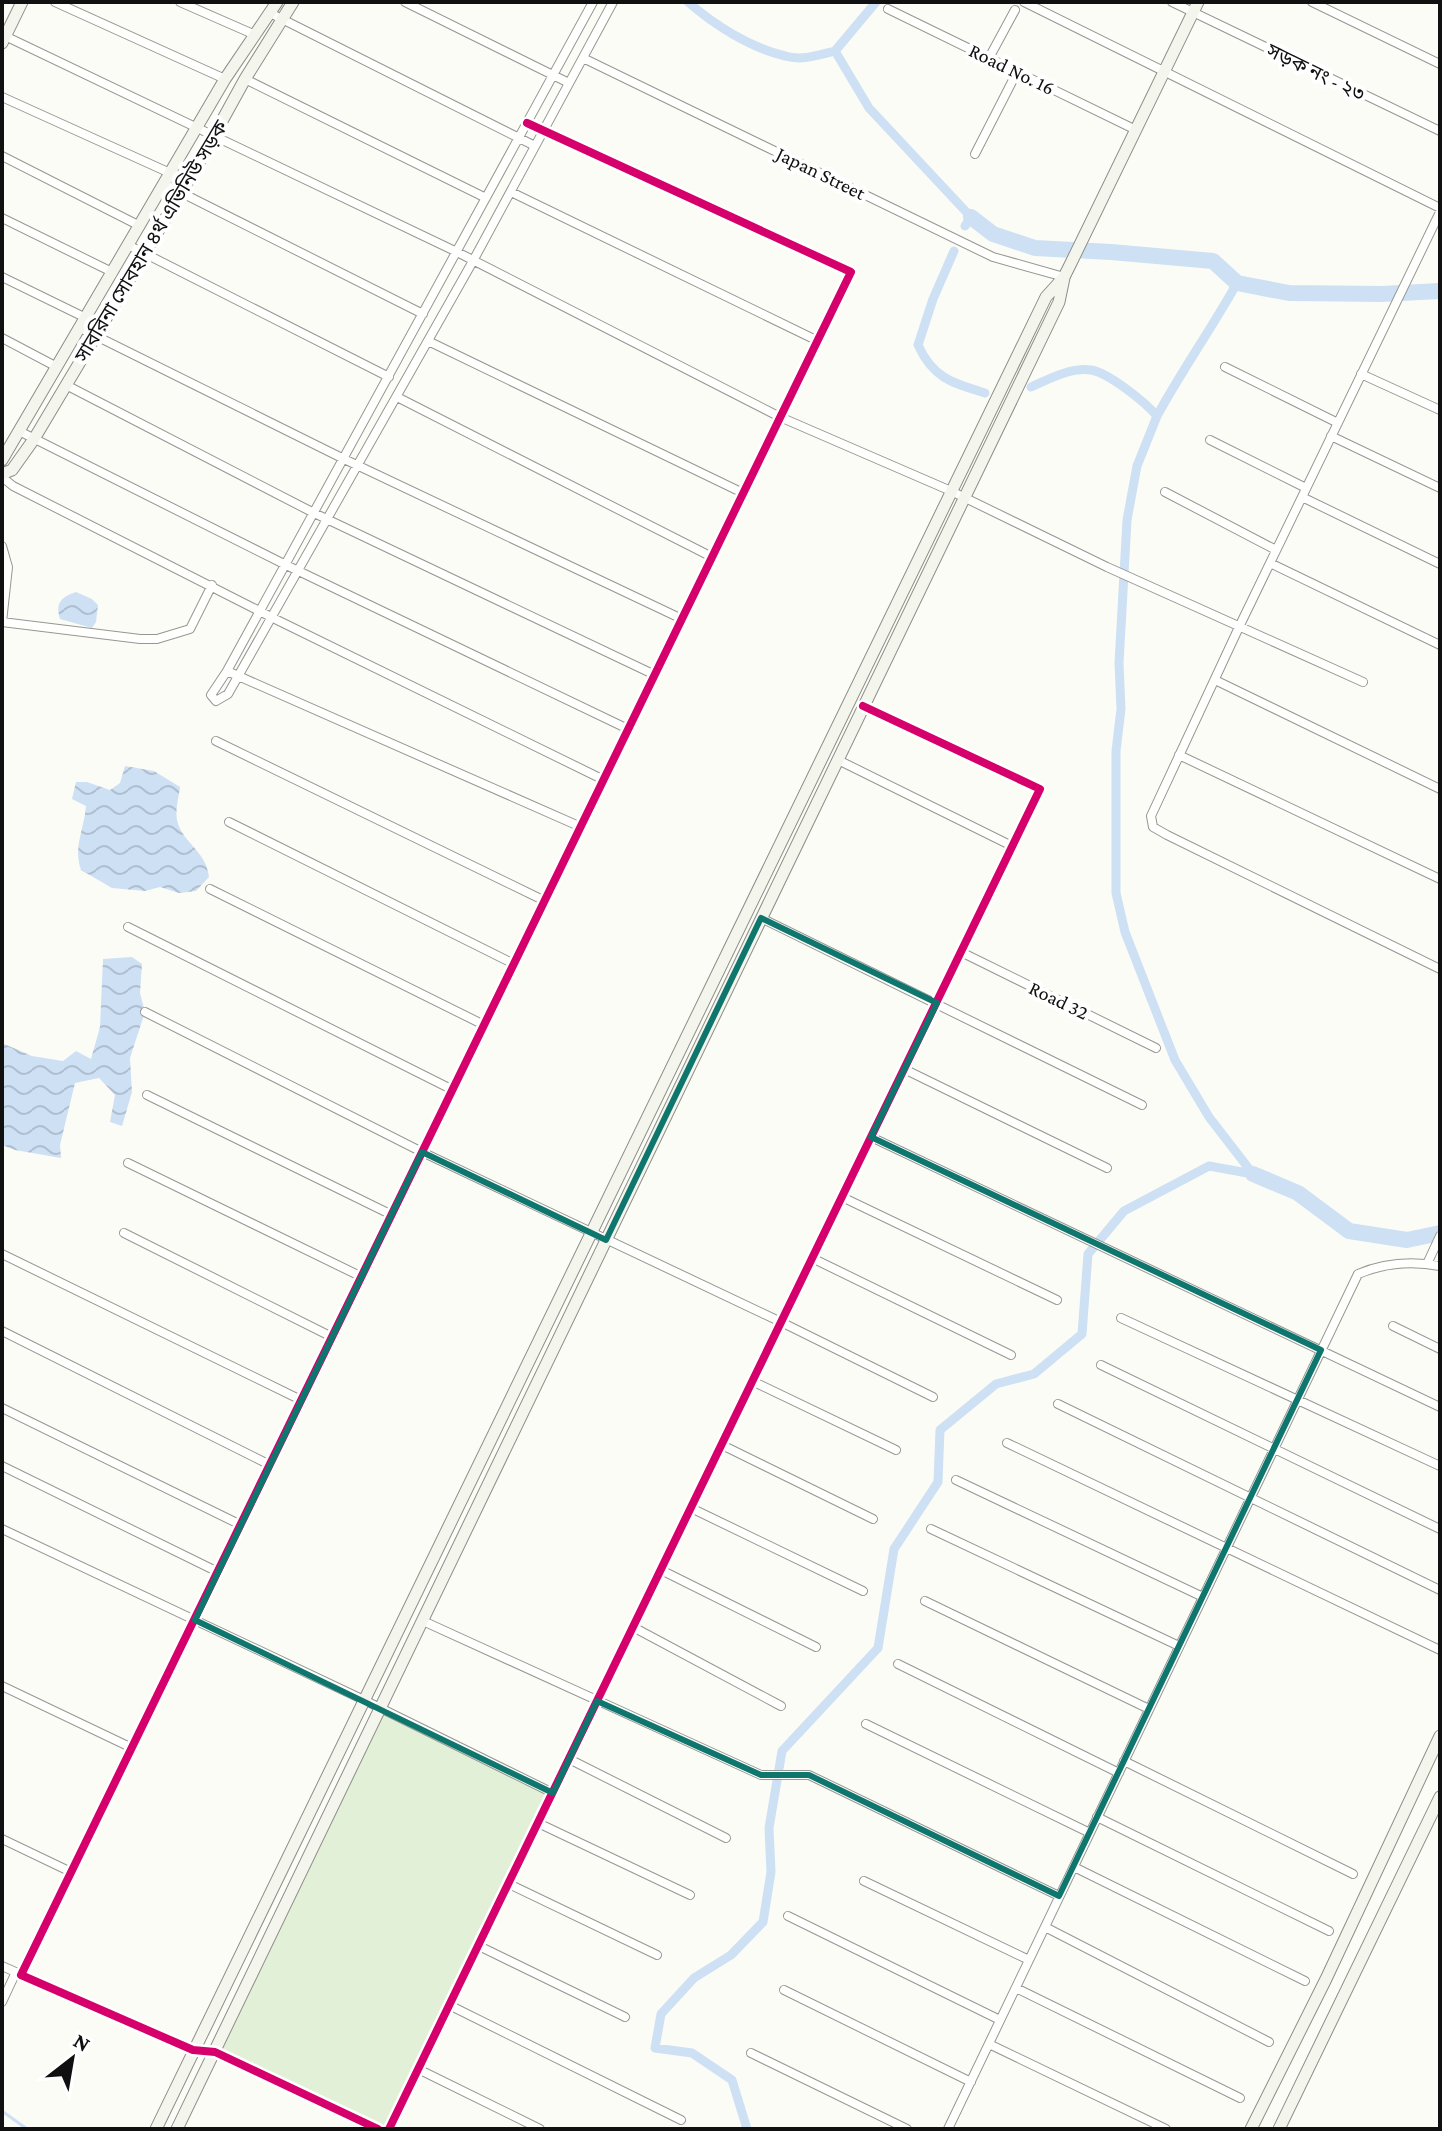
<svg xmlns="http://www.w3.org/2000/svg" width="1442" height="2131" font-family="'Crimson Pro','Noto Sans Bengali',serif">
  <defs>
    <pattern id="water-waves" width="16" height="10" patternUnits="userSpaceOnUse" patternTransform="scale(2)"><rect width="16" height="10" fill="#cee0f4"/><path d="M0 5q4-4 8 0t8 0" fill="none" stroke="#b0bfd0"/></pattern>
  </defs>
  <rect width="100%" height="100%" fill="#fcfcf6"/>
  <path fill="#e2f0d7" d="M380,1709L553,1793L389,2129H378L215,2052Z"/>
  <path fill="url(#water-waves)" d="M76,592L92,599L98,605L96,622L92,628L60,619C55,603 61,597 76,592Z
    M125,766L154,771L180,787C179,796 175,811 177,820C182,843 206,850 209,877L196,891L179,893L160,887L145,891L112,888L81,870C73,847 84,830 86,806L72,799L76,782H87L110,790L120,783Z
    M132,957L142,964L140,993L145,1012L130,1058L132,1092L122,1126L110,1122L115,1095L99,1078L75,1083L60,1145L61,1158L15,1150L2,1145V1043L32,1056L63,1061L76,1051L91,1059L100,1027L103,959Z"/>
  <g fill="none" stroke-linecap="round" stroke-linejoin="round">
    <path stroke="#cee0f4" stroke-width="3" d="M2,2111L27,2129"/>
    <path stroke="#cee0f4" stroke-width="9" d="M688,2C714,25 751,48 785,56C802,61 819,55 835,51L869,108L971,217L965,226
      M835,51L876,2
      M954,251L933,299L918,345C933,378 952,383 985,393
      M1157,416C1182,370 1212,328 1237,283
      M747,2129L732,2080L692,2053L655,2048L661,2014L694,1978L731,1955L763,1922L771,1872L769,1828L782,1751L878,1648L894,1549L938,1482L940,1430L996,1384L1034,1374L1082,1334L1088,1254L1124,1211L1209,1166L1253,1174L1209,1117L1175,1060L1125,932L1116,893V751L1121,709L1119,663L1127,520L1137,466L1157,416C1145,402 1109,373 1091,370C1071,367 1049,379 1031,387"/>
    <path stroke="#cee0f4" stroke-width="16" d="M971,217L993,234L1035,248L1111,252L1213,261L1237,283L1289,293L1381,294L1440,291
      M1253,1174L1298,1193L1349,1231L1407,1240L1440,1233"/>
    <defs>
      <path id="street" d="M55,2L225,79
        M180,2L253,34
        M405,2L569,83
        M593,2L227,671L211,695L216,701L228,694L473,261L613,2
        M1024,2L1440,208
        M1172,2L1440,131
        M1312,2L1440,64
        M888,9L1136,130
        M270,13L535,146
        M5,36L457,252L780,417L951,491L1107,567L1363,682
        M583,58L993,257L1064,277
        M989,58L1015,10
        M245,79L486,198
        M2,97L170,173
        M975,154L1017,72
        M2,156L140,226
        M164,184L423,314
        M511,192L818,341
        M1440,212L1240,625L1151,816L1153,827L1167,835L1440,969
        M2,218L112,272
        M128,245L389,377
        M2,277L86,318
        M80,328L344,459L682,619
        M2,338L57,367
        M428,341L743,493
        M1225,367L1338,423
        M1361,374L1440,410
        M66,385L314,513L655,675
        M397,397L712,557
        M19,431L286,565L628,729
        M1331,436L1440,488
        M1210,440L1306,488
        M2,477L13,486L273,618L604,780
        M1165,492L1276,550
        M1302,497L1440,564
        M2,546L8,567L2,622
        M1270,563L1440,645
        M2,622L140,639H157L190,629L212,585
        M227,671L581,827
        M1215,680L1440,789
        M216,741L545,901
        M1179,755L1440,879
        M838,760L1012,846
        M229,822L514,964
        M210,889L484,1025
        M761,918L1142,1105
        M128,927L453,1090
        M961,952L1156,1048
        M145,1012L422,1152L781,1322L933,1397
        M904,1069L1107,1168
        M147,1095L392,1215
        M871,1137L1440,1407
        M128,1163L362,1277
        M842,1197L1057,1300
        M124,1233L332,1337
        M2,1254L301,1400
        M812,1258L1011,1355
        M1427,1264L1440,1236
        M1121,1318L1440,1466
        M1393,1326L1440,1349
        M2,1331L270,1465
        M1101,1365L1440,1529
        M752,1381L896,1450
        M1058,1404L1440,1590
        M2,1408L241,1525
        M1007,1443L1440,1650
        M722,1445L873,1519
        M2,1466L218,1572
        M956,1480L1203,1597
        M691,1508L863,1591
        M2,1529L364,1700L553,1793
        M931,1529L1179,1646
        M661,1570L816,1647
        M925,1601L1149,1709
        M423,1621L761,1775H809L1059,1896
        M633,1627L781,1706
        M898,1664L1119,1773
        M2,1686L132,1748
        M866,1724L1090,1833
        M569,1759L726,1838
        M1124,1761L1353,1874
        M1097,1817L1329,1931
        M538,1823L690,1895
        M2,1839L71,1872
        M1074,1867L1305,1981
        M864,1881L1029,1960
        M509,1884L657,1955
        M788,1916L1000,2020
        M1045,1927L1269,2042
        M479,1946L625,2017
        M2,1966L20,1974
        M1016,1988L1240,2098
        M784,1990L971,2082
        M2,2002L16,1972
        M449,2005L681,2120
        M989,2044L1166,2129
        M193,2050L21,1975L851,272L527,123
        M215,2052L378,2129
        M751,2053L907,2129
        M418,2069L540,2129
        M389,2129L1040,789L863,706
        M948,2129L1358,1274C1384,1263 1413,1261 1440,1266"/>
      <path id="secondary" d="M2,43L22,2
        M2,460L225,79L277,2
        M2,474L12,470L34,439L201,159L245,79L293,2
        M156,2129L1046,297L1064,277L1071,263L1198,2
        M177,2129L1059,302L1064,278
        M1251,2129L1326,1979L1440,1736
        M1279,2129L1440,1797"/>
    </defs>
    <use href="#street" stroke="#969694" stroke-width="10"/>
    <use href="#secondary" stroke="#8d8d8a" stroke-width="13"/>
    <use href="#street" stroke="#fffffe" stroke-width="8"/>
    <use href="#secondary" stroke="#f4f5ec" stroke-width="11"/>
    <defs>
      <path id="cycleway" d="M378,2129L215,2052L193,2050L21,1975L851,272L527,123
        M389,2129L1040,789L863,706"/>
    </defs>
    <use href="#cycleway" stroke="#fff" stroke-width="13"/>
    <use href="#cycleway" stroke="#d6006c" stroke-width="8"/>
  </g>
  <path fill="none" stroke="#0f766e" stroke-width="6" stroke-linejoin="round" d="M761,918L937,1003L871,1137L1321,1350L1059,1896L809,1775H761L597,1701L553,1793L195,1620L422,1152L606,1240Z"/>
  <g text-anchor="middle" stroke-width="8" stroke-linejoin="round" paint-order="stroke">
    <g font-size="20" fill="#101010" stroke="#fff">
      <text transform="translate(1012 69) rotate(26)" y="7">Road No. 16</text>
      <text transform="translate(1316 72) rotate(26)" y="7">সড়ক নং - ২৩</text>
      <text transform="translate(821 173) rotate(26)" y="7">Japan Street</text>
      <text transform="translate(151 241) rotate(-59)" y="7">সাবরিনা সোবহান ৪র্থ এভিনিউ সড়ক</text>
      <text transform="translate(1059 1000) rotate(26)" y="7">Road 32</text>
    </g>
  </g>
  <rect width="1442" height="2131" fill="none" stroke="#101010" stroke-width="8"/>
  <g transform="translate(72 2059) rotate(31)" stroke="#ffffff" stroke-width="6" paint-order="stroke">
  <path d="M0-6L14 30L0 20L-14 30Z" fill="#101010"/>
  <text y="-12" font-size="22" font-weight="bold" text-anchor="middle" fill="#101010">N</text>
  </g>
</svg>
